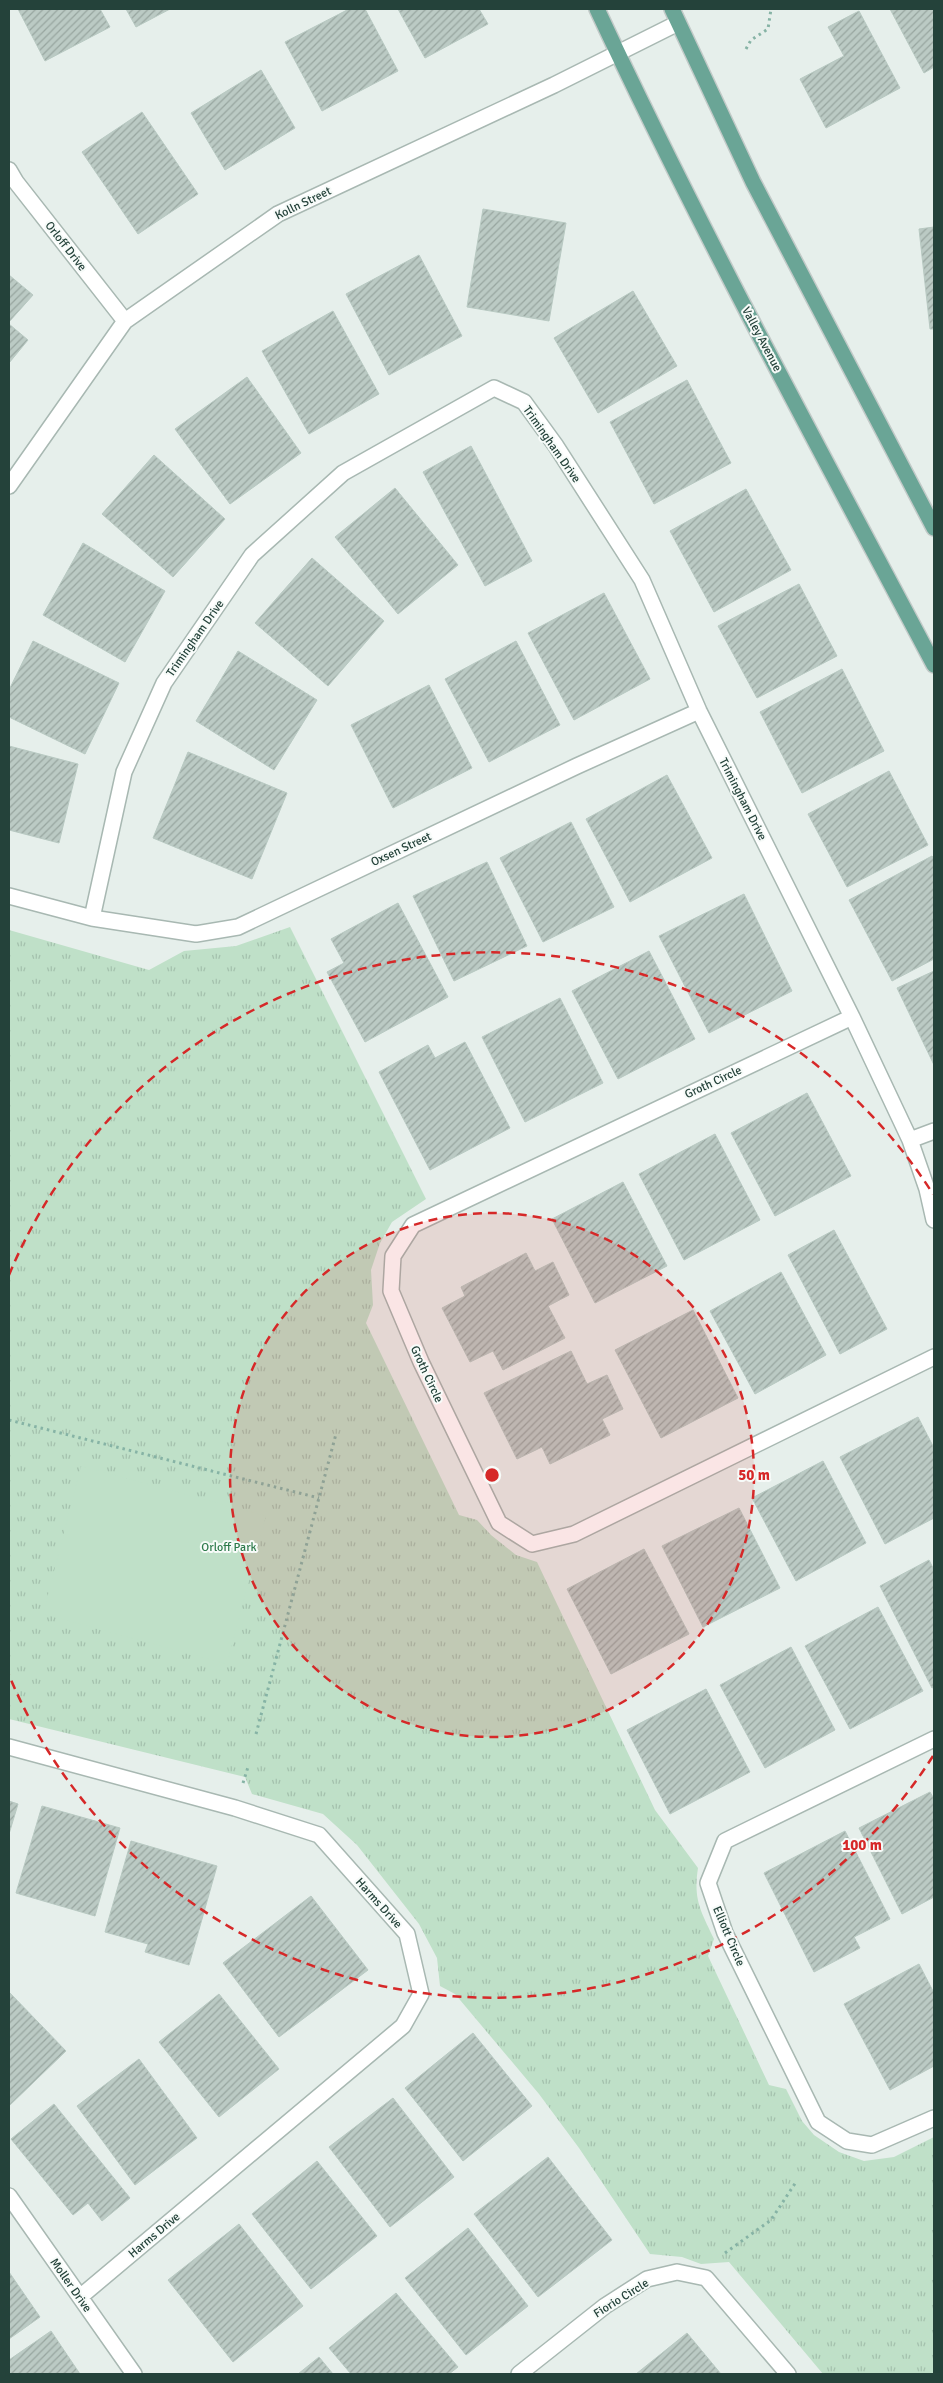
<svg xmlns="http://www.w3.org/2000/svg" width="943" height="2383" font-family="Signika,sans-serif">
  <defs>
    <pattern id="grass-tufts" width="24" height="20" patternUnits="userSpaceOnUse" patternTransform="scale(1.25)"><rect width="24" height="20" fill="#bfe0c8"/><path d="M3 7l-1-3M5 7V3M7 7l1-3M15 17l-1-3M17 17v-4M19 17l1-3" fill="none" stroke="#a4c1ad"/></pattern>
    <pattern id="building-hatch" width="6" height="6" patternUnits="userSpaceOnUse" patternTransform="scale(1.25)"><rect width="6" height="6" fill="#bbcac4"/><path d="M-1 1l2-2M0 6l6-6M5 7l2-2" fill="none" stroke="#98a6a0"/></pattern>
  </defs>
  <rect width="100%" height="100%" fill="#e6efeb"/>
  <path fill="url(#grass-tufts)" d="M290,927L426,1199L392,1222L380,1243L371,1270L373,1305L366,1323L459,1515L477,1520L491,1535L516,1555L537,1562L655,1810L698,1868C693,1900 701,1911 714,1939L708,1956L769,2085L786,2089L802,2121L814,2135L839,2152L864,2161L894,2157L934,2137V2374H823L729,2262L701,2264L682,2257L650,2254L579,2148L539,2094L455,1994L440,1986L437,1958L419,1924L357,1845L323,1814L252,1794L245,1777L9,1719V930L149,970L184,951L236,946Z"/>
  <path fill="#bfe0c8" d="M81,1466L266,1516L227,1664L43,1614Z"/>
  <path fill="url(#building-hatch)" stroke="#b8c9c2" d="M18,9H100L110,27L45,61Z
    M126,9H170L136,27Z
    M349,9H365L398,71L322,111L285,42Z
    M398,9H479L488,24L425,58Z
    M890,9H934V67L924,73Z
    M859,11L900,88L826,128L800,79L844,56L828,27Z
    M261,70L295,128L225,170L191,113Z
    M142,112L198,194L138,234L82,152Z
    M483,209L566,223L549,321L467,307Z
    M934,227V329H930L919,229Z
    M419,255L462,336L389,375L346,294Z
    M9,275L33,295L9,322Z
    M633,291L677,366L598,413L554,338Z
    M333,311L379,394L309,434L262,351Z
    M9,324L28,340L9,363Z
    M247,377L301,453L230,504L175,429Z
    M687,380L731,463L654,504L610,422Z
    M471,446L532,561L485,586L423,472Z
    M154,455L225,519L173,577L102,514Z
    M395,488L458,565L398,614L335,537Z
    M746,489L791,570L714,612L670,531Z
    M83,543L165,591L125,662L43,615Z
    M312,558L384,621L328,686L255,623Z
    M799,584L837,656L757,698L718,626Z
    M604,593L650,679L574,720L528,633Z
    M33,641L119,683L85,754L9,717V690Z
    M516,641L560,725L489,762L445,679Z
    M238,651L317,700L274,770L196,721Z
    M842,669L884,751L802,793L760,712Z
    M429,685L472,768L393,808L351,725Z
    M9,746L78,764L59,843L9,830Z
    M188,752L287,793L252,879L153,838Z
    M889,771L928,845L847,887L808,814Z
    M667,775L712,858L630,902L586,819Z
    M571,822L614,907L543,942L500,858Z
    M932,856L934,859V959L892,981L849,900Z
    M487,862L527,946L454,981L413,896Z
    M744,894L792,991L709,1033L659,936Z
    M398,903L448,997L365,1042L327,972L344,963L331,939Z
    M649,951L695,1039L618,1079L572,991Z
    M934,971V1065L897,988Z
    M560,998L603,1083L525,1122L482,1037Z
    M465,1042L510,1128L430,1170L379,1072L428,1045L435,1058Z
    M807,1093L851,1176L775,1216L731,1133Z
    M715,1134L760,1220L684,1260L639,1174Z
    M623,1182L667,1266L595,1303L552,1219Z
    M834,1230L887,1329L840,1354L788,1255Z
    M526,1253L535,1271L553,1262L569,1295L548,1306L565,1338L503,1370L493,1351L470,1362L442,1308L465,1296L461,1287Z
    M781,1272L826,1355L755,1394L710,1311Z
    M693,1310L738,1398L661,1438L615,1350Z
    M571,1351L587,1384L607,1375L623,1409L602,1419L610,1435L550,1464L542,1447L517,1459L484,1393Z
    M918,1417L934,1448V1518L885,1544L840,1457Z
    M823,1461L866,1543L796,1581L752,1498Z
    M739,1508L780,1588L703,1627L662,1546Z
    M644,1549L689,1634L611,1674L567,1589Z
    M929,1560L934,1570V1687L932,1688L880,1586Z
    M878,1607L923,1691L850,1729L805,1646Z
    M791,1647L835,1730L765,1768L720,1685Z
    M706,1689L750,1772L670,1814L627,1730Z
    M930,1792L934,1799V1897L902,1914L859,1828Z
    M9,1801L18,1804L9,1834Z
    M42,1806L120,1828L95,1916L16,1893Z
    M845,1831L890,1919L854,1937L860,1948L814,1972L764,1873Z
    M131,1841L217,1866L189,1965L145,1952L148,1944L105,1932Z
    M311,1896L368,1970L279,2037L223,1963Z
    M919,1964L934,1993V2066L890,2090L844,2004Z
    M9,1992L66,2051L9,2106Z
    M219,1994L279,2069L219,2117L159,2042Z
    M473,2033L532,2106L463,2161L405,2088Z
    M139,2059L197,2138L135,2185L77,2106Z
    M393,2098L454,2177L390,2227L329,2147Z
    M54,2104L130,2198L102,2221L88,2203L73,2215L11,2139Z
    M548,2157L612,2240L538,2297L474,2214Z
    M317,2161L377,2236L311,2289L252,2214Z
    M239,2224L303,2306L233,2362L168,2280Z
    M468,2228L528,2306L466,2355L405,2278Z
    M9,2272L40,2317L9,2339Z
    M396,2293L458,2367L449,2374H351L329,2348Z
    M51,2331L80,2374H9V2360Z
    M687,2333L721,2374H636Z
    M319,2357L333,2374H298Z"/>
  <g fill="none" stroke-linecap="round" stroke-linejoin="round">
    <defs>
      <path id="street" d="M9,170L16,182L125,321
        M9,486L125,321L278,214L554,85L678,23
        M9,896L92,918L124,772L164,683L252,555L343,473L494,388L524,402L556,446L642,580L699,711L852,1017L910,1140L927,1189L934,1220
        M92,918L196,934L238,927L577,766L699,711
        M852,1017L413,1225L393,1256L391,1291L421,1362L499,1523L532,1544L574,1534L934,1357
        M910,1140L934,1131
        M934,1739L725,1841L708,1883L725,1933L818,2122L847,2141L872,2145L934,2118
        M9,1747L235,1808L319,1835L407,1934L421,1994L403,2026L80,2297
        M9,2196L134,2374
        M519,2374L605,2306L647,2279L677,2272L706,2278L788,2374"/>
      <path id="primary" d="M597,9C701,232 819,448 934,665
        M672,9L753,182L934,528"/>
    </defs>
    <use href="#street" stroke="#a8b8b2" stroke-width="18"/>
    <use href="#primary" stroke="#c2cac8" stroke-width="18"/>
    <path stroke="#86b3a5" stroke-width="3" stroke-dasharray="2.5 4" stroke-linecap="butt" d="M746,49L751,40L768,29L771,9
      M9,1420L319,1498
      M256,1734L336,1434
      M243,1783L248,1767
      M725,2253L771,2220L796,2182"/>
    <use href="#street" stroke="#fff" stroke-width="15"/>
    <use href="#primary" stroke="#6aa596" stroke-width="15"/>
  </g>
  <circle cx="492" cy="1475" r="262" fill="#d62828" fill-opacity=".12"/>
  <g fill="none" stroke="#d62828" stroke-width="2.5" stroke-dasharray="9 6">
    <circle cx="492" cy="1475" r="262"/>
    <path d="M933 1756A523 523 0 0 1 9 1675M9 1275A523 523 0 0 1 933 1194"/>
  </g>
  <g text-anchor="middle" stroke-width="4" stroke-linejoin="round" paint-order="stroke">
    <g font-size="12" fill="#24423a" stroke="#f7fbf9">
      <text transform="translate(303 203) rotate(-26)" y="4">Kolln Street</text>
      <text transform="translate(66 246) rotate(52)" y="4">Orloff Drive</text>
      <text transform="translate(762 339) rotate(62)" y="4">Valley Avenue</text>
      <text transform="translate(552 444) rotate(55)" y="4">Trimingham Drive</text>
      <text transform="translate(195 638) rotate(-55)" y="4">Trimingham Drive</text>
      <text transform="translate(743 799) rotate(63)" y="4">Trimingham Drive</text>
      <text transform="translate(401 849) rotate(-25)" y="4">Oxsen Street</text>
      <text transform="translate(713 1082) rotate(-25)" y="4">Groth Circle</text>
      <text transform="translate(427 1374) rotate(65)" y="4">Groth Circle</text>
      <text transform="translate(379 1903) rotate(48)" y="4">Harms Drive</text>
      <text transform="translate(729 1936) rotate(67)" y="4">Elliott Circle</text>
      <text transform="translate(154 2235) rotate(-40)" y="4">Harms Drive</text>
      <text transform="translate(71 2285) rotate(55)" y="4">Moller Drive</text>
      <text transform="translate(621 2298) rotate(-32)" y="4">Fiorio Circle</text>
    </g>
    <g font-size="12" fill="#2d7a4b" stroke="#f7fbf9">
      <text x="229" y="1551">Orloff Park</text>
    </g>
  </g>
  <circle cx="492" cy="1475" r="8" fill="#d62828" stroke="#f7fbf9" stroke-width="2.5"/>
  <g font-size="15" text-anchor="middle" font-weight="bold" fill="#d62828" stroke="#f7fbf9" stroke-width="4" stroke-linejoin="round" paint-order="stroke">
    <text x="754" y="1480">50 m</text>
    <text x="862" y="1850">100 m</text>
  </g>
  <rect width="943" height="2383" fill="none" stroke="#24423a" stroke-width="20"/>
</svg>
